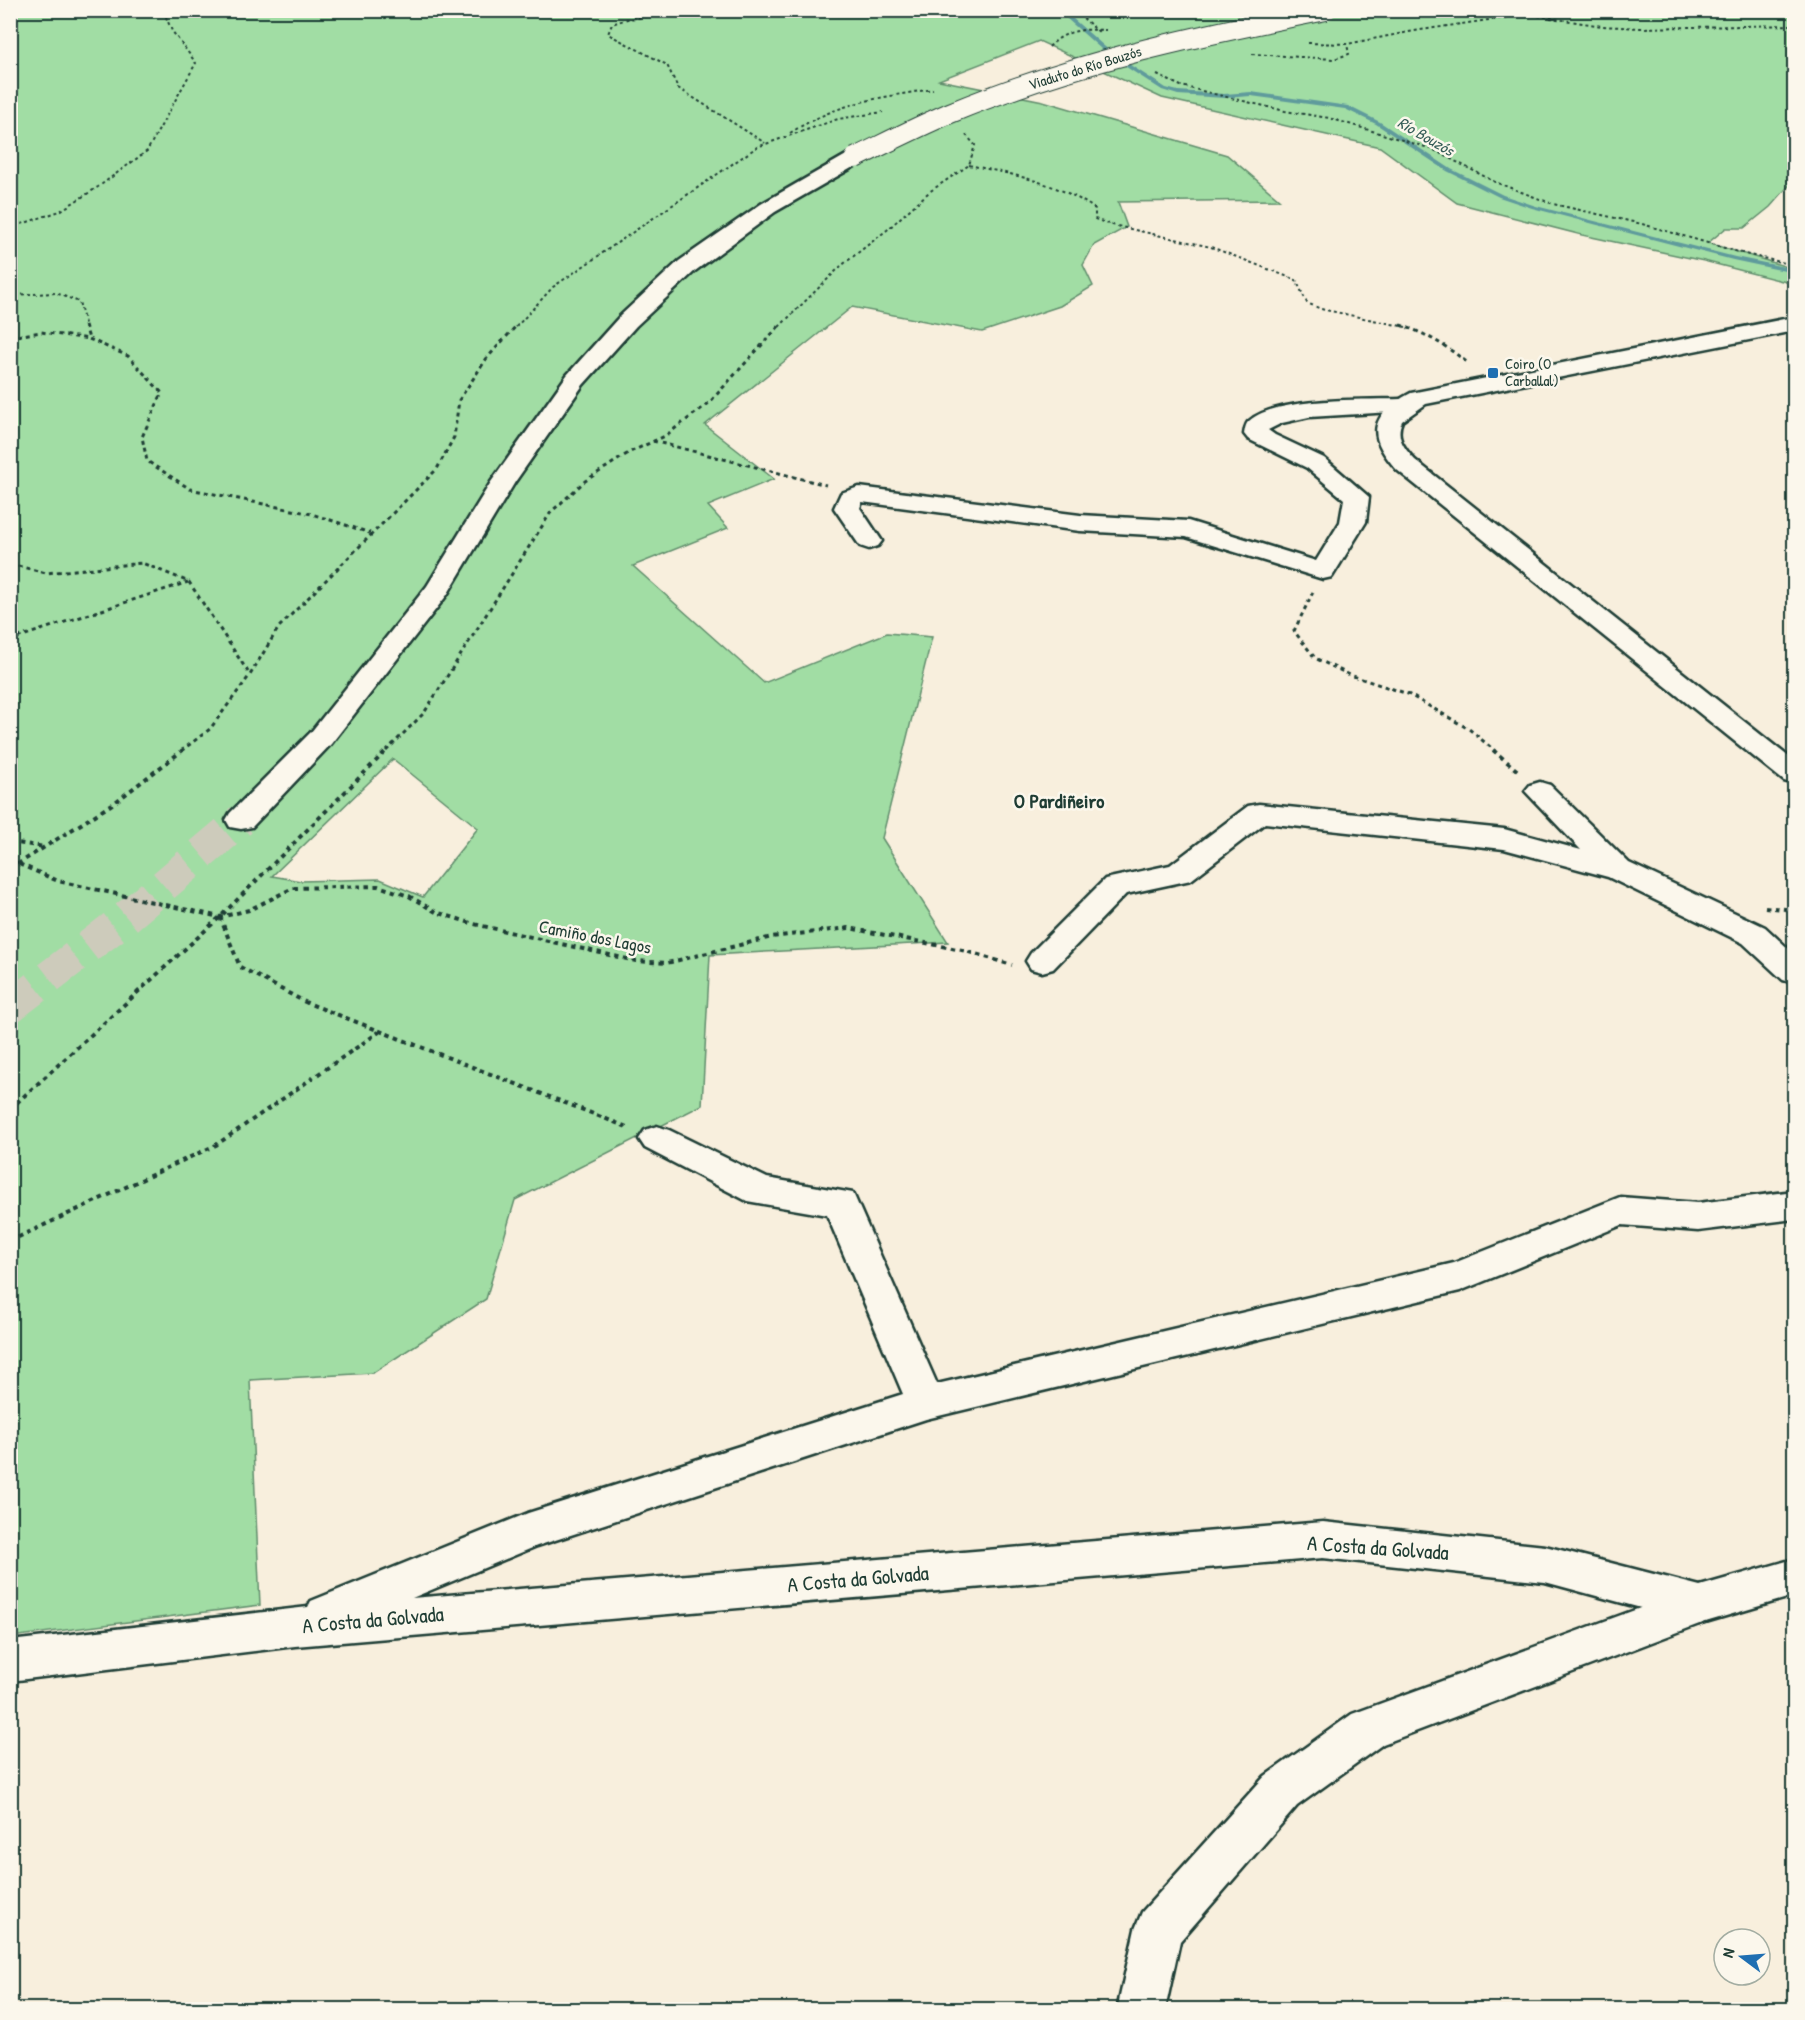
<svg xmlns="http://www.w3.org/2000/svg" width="1805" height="2020" font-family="'Patrick Hand',sans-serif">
  <rect width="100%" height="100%" fill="#f8efdd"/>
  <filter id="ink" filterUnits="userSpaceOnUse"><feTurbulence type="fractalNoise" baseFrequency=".0167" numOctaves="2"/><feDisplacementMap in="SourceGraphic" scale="12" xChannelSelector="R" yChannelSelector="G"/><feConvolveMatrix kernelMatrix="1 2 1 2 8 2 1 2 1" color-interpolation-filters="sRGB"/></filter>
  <g filter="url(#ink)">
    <path fill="#a1dda4" stroke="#608d6c" stroke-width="1.5" fill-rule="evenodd" d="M10,11H1794V180L1770,207L1744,228H1726L1708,243L1794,269V284L1704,261L1582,235L1457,203L1380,147L1162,98L1039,41L939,80L1043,101L1227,155L1280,200L1118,202L1127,227L1094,245L1083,265L1093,286L1060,306L982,332L852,307L705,425L774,479L708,506L728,528L633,566L764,683L887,633L932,637L882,838L948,942L710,955L702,1105L515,1200L486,1299L373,1373L250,1380L260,1605L11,1637ZM393,759L478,828L423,897L380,879L301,881L272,876Z"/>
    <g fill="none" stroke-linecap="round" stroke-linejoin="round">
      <path fill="#5f9b9c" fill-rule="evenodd" d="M1057,10H1063L1113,54L1166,88L1178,91L1224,94L1251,92L1348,106L1380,122L1451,169L1503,195L1536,206L1735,257L1794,269V273L1733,260L1532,208L1499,197L1447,171L1376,124L1345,109L1251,96L1224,98L1178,95L1162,90L1109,56Z"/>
      <path stroke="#cdcbbb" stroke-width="33" stroke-dasharray="33 16" stroke-linecap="butt" d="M10,1007L123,920L241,820"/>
      <defs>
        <path id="street" d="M1401,399L1409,401L1413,406L1409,411L1309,417L1282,423L1268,430L1275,435L1324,458L1369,497L1366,522L1332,577L1323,579L1186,537L1080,531L862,502L860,508L882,541L878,546L869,549L860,546L834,508L841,493L859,487L1080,515L1188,521L1316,561L1340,522L1344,499L1307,468L1248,439L1244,434C1245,430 1245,424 1249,421C1276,397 1365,400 1401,399Z
          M1540,782L1550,785L1629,863L1765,927L1794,954V983L1783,980L1743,943L1608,877L1504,849L1265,823L1191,880L1126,894L1053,969L1042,972L1031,969L1026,961L1031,953L1105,879L1170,865L1248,806L1259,804L1504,829L1581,850L1525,791L1530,785Z
          M657,1126L669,1130L767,1178L853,1193L937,1384L1454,1263L1620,1197L1698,1203L1794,1191V1219L1698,1231L1622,1225L1460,1291L926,1419L537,1546L412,1598L1323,1522L1545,1546L1700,1586L1715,1592L1721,1605L1715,1618L1700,1624L1545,1582L1323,1558L295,1646L10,1681V1641L308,1607L311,1601L528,1513L903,1394L827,1215L747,1201L645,1148L639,1139L645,1130Z"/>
        <path id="secondary" d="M1794,317V331L1426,404L1402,421C1395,437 1404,448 1415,460L1794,761V784L1784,781L1397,470C1366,436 1369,415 1411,393Z
          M1794,1559V1596L1702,1623L1383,1744L1297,1806L1180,1941L1165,2010H1117L1135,1929L1142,1912L1265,1776L1352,1714L1700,1586Z"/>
        <path id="highway" d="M855,152L862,154L865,158L862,162L775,212L695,271L636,326L583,385L515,482L447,595L331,744L252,827L241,829L230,827L226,820L230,813L311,732L427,586L491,482L567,375L620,316L679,261L761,204L848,154Z"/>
      </defs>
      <use href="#street" stroke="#1f3d34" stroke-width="5"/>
      <use href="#secondary" stroke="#1f3d34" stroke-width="5"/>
      <use href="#highway" stroke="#1f3d34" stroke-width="5"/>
      <path stroke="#1f3d34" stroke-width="2" stroke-dasharray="3 3" stroke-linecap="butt" d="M706,10L627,19L612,24L608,34L667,65L678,88L765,143
        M1074,10L1100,33
        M1532,15L1602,26L1639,28L1794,25
        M1308,43L1347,44L1414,31L1529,14L1541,10
        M1049,47C1066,29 1083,29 1106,30
        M1252,54L1334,59L1349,54L1347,44
        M1157,75L1181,86L1285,111L1329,118L1432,149L1495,182L1553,204L1642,224L1749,255L1794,265
        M790,133C839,102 877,98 933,89
        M969,165C1014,175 1057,182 1095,209V219L1108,224L1211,247L1296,280L1307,303L1321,309L1406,327
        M10,228L60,211L98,187L147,151L196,63L172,31L163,10
        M10,295L56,293L79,302L86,327
        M516,327L553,287L757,147L838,119L883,112
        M779,327L841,266L887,230L929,192L969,165L975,145L966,135"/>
      <path stroke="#1f3d34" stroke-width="3" stroke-dasharray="4 4" stroke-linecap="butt" d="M85,325L89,339
        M1400,325C1426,333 1448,347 1469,364
        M10,337L41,332L89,339L128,356L162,393L142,437L147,461L190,489L312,514L370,533
        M653,441L826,485
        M10,564L46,573L142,563L189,582L250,675
        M1313,592L1294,631L1315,658L1350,675L1408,694L1469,729L1495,751
        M10,640L188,582
        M181,751L210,729L250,675L279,627L437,469L454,437L459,400L487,358L517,325
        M386,751L424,713L551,512L585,481L630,452L665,436L709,403L780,325"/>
      <path stroke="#1f3d34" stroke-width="4" stroke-dasharray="4.5 4.5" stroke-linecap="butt" d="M1493,750L1519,772
        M10,842L45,847
        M19,864L58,881L220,917L249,910L293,888L378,886L409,896L436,912L474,924L636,961L667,963L772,937L849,928L962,950L1012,965
        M10,869L114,803L183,750
        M1765,907L1794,910
        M220,917L240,967L305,1002L627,1127
        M10,1109L220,917L387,750
        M10,1241L216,1145L379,1032"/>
      <use href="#street" fill="#fbf7ec" fill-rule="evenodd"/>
      <use href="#secondary" fill="#fbf7ec" fill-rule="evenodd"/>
      <use href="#highway" fill="#fbf7ec" fill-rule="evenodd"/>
      <defs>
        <path id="highway-bridge" d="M855,158C886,143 917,127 950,113C1070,63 1199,35 1326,10"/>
      </defs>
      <use href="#highway-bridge" stroke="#1f3d34" stroke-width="22" stroke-linecap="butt"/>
      <use href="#highway-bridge" stroke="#fbf7ec" stroke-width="20"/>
    </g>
  </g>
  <rect fill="#1f6fb2" stroke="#fbf7ec" stroke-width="2" x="1487" y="367" width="12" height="12" rx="3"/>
  <g text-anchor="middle" stroke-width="5" stroke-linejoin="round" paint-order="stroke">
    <g font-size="15" fill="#1f3d34" stroke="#fbf7ec">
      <text transform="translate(1085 68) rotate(-17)" y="5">Viaduto do Río Bouzós</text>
    </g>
    <g font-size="15" fill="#1f3d34" stroke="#fbf7ec" text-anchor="start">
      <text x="1505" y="369">Coiro (O<tspan x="1505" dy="17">Carballal)</tspan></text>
    </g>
    <g font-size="16" font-style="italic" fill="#345c57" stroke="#fbf7ec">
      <text transform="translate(1426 136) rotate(30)" y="6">Río Bouzós</text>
    </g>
    <g font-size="18" fill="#1f3d34" stroke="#fbf7ec">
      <text transform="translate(595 937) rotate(11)" y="6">Camiño dos Lagos</text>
    </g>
    <g font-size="20" font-weight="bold" fill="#1f3d34" stroke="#fbf7ec">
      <text x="1059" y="808">O Pardiñeiro</text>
    </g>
    <g font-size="21" fill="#1f3d34" stroke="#fbf7ec">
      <text transform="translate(1378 1548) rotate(4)" y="7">A Costa da Golvada</text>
      <text transform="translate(858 1579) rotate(-5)" y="7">A Costa da Golvada</text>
      <text transform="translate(373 1620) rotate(-5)" y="7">A Costa da Golvada</text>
    </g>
  </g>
  <rect width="1805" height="2020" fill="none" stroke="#fbf7ec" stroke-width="36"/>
  <rect x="18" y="18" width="1769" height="1984" fill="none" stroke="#1f3d34" stroke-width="2" filter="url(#ink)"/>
  <g transform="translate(1742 1957) rotate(286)"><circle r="28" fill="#fbf7ec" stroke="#a3ada2" stroke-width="1.5"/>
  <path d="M0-4.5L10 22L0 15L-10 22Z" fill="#1f6fb2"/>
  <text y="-9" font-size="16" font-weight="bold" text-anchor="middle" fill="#1f3d34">N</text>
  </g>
</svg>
